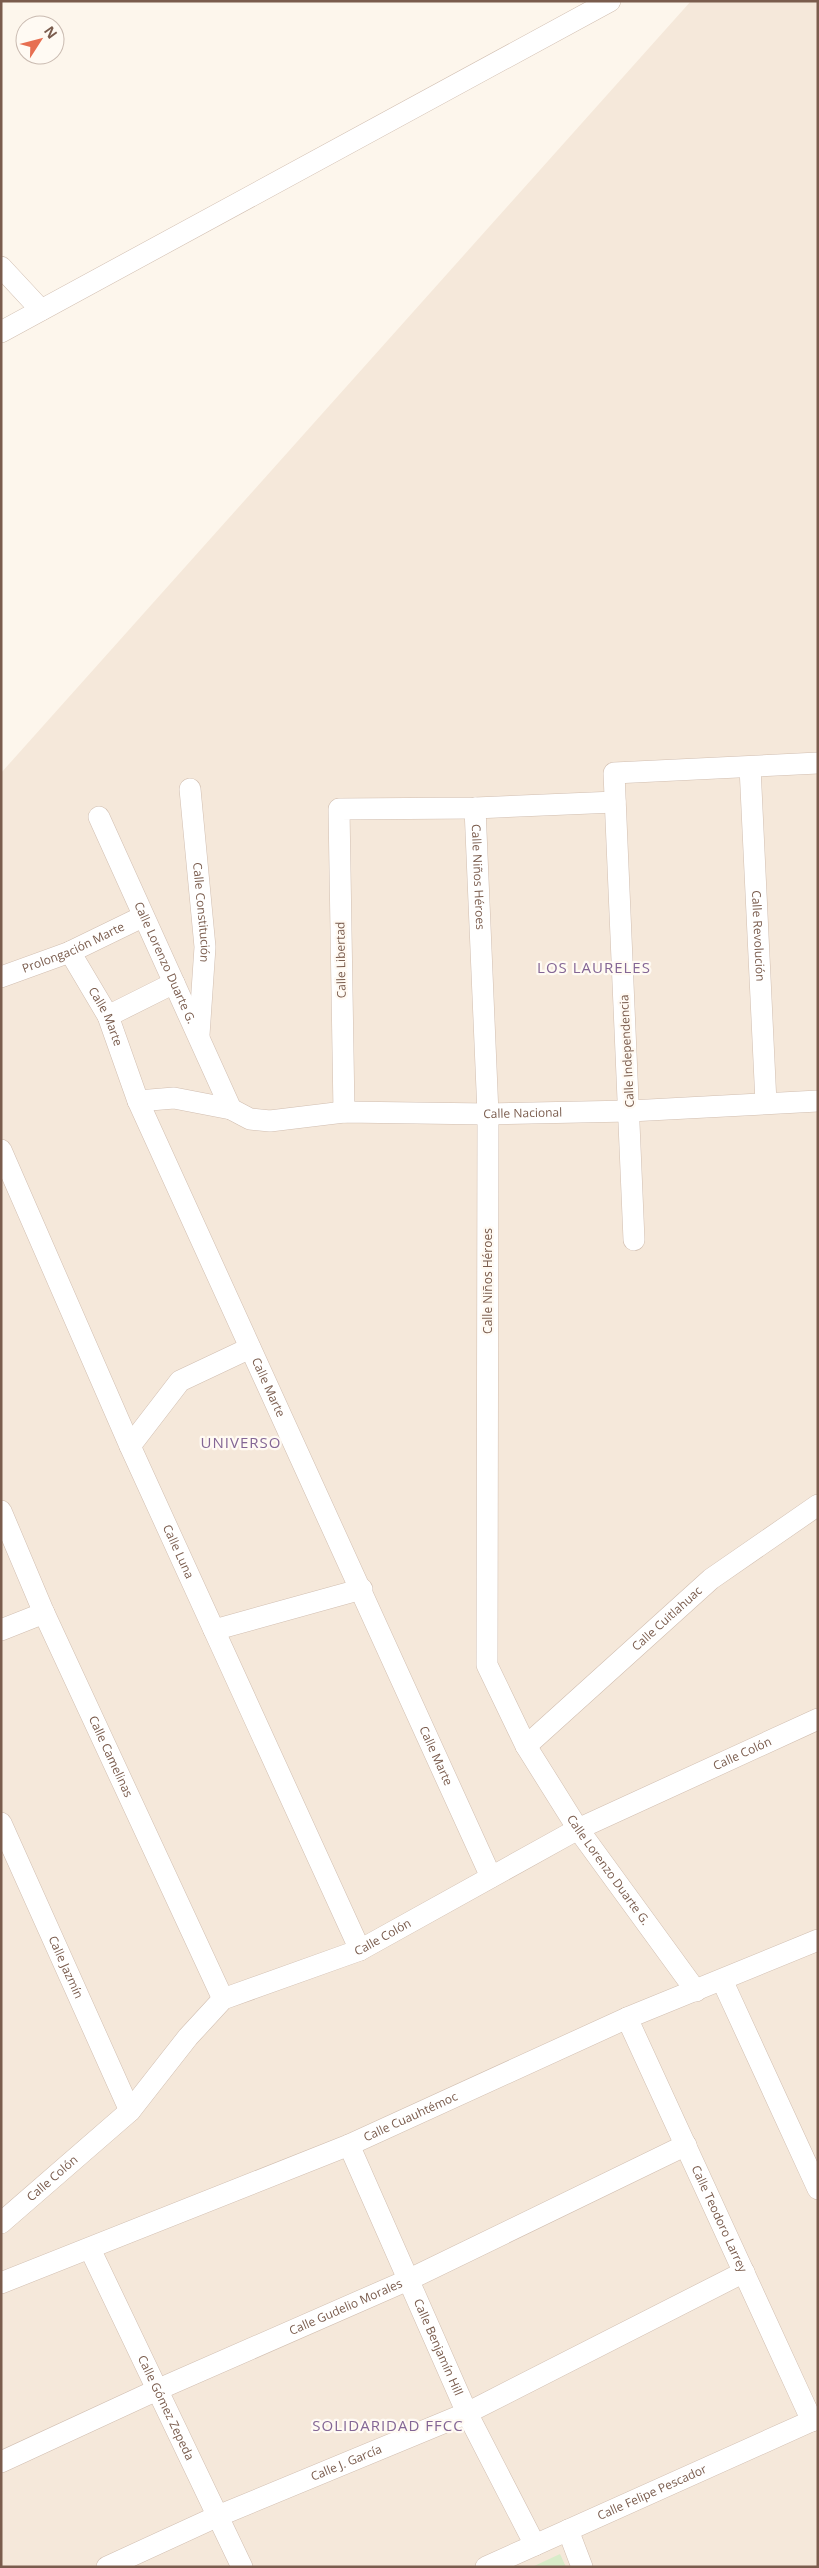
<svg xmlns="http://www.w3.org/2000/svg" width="819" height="2568" font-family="'Open Sans',sans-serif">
  <rect width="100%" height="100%" fill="#fdf6ec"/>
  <path fill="#f5e8da" d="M691,1H818V2567H1V773Z"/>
  <path fill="#d8ecc9" d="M560,2554L566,2567H532Z"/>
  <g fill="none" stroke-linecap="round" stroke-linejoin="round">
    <defs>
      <g id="minor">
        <path d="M1,267L41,310"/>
        <path d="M1,332L610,1"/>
        <path id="s1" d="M750,767L766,1103"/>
        <path id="s2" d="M190,789L205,947L199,1035"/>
        <path id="s3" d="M475,808L488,1114L487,1665L526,1746L578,1829L696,1991"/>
        <path id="s4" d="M99,817L231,1109"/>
        <path id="s5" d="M70,952L108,1016L138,1101L491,1877"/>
        <path id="s6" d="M1,977L70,952L142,917"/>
        <path d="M108,1016L174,983"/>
        <path id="s7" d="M138,1101L174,1098L231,1109L250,1119L270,1121L344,1112L488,1114L630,1111L818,1101"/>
        <path d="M344,1112L339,809L475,808L615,802"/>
        <path id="s8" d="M1,1150L130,1446L360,1950"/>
        <path d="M634,1240L614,773L818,763"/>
        <path d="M130,1446L180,1381L250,1348"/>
        <path id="s9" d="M1,1511L44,1613L223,1999"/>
        <path d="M1,1630L44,1613"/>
        <path d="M214,1630L362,1589"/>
        <path id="s10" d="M526,1746L711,1579L818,1505"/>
        <path id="s11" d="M1,1823L130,2111"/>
        <path d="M722,1980L818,2189"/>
        <path id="s12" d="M627,2018L812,2421"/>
        <path id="s13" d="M349,2145L467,2413L535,2545"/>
        <path id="s14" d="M1,2223L130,2111L188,2037L223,1999L360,1950L578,1829L818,1719"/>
        <path id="s15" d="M90,2249L242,2567"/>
        <path id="s16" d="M1,2283L349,2145L627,2018L818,1940"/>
        <path id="s17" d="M1,2462L159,2389L408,2280L686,2145"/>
        <path d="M568,2530L582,2567"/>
        <path id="s18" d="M107,2567L218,2516L467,2413L744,2272"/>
        <path id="s19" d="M486,2567L818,2418"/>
      </g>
    </defs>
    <use href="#minor" stroke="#d1beb0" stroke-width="22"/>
    <use href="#minor" stroke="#fff" stroke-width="21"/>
  </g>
  <g text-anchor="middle" stroke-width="4.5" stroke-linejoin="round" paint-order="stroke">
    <g font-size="12" fill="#7a5c4d" stroke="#fffaf3">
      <text dy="4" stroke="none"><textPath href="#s3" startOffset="69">Calle Niños Héroes</textPath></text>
      <text dy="4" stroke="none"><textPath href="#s2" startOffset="124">Calle Constitución</textPath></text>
      <text dy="4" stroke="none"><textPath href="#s1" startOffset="169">Calle Revolución</textPath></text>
      <text dy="4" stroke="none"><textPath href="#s6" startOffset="78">Prolongación Marte</textPath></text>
      <text transform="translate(341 960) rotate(-91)" y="4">Calle Libertad</text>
      <text dy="4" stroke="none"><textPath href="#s4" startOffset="160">Calle Lorenzo Duarte G.</textPath></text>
      <text dy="4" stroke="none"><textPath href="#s5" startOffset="74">Calle Marte</textPath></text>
      <text transform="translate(627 1051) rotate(-93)" y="4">Calle Independencia</text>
      <text dy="4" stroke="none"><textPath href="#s7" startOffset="389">Calle Nacional</textPath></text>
      <text transform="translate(488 1281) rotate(-90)" y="4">Calle Niños Héroes</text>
      <text dy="4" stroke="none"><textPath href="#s5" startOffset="479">Calle Marte</textPath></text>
      <text dy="4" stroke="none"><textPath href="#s8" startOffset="439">Calle Luna</textPath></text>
      <text dy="4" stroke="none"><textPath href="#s10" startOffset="190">Calle Cuitlahuac</textPath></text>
      <text dy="4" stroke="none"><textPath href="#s14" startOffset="892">Calle Colón</textPath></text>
      <text dy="4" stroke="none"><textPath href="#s5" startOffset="884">Calle Marte</textPath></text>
      <text dy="4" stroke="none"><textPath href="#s9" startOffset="269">Calle Camelinas</textPath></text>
      <text dy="4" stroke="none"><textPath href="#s3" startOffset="1096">Calle Lorenzo Duarte G.</textPath></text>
      <text dy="4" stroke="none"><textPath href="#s14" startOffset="488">Calle Colón</textPath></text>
      <text dy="4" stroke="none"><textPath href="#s11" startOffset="158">Calle Jazmín</textPath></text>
      <text dy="4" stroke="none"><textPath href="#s16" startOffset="442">Calle Cuauhtémoc</textPath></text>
      <text dy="4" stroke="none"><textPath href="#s14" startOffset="68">Calle Colón</textPath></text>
      <text dy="4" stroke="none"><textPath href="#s12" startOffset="221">Calle Teodoro Larrey</textPath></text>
      <text dy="4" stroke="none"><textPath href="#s17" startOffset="378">Calle Gudelio Morales</textPath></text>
      <text dy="4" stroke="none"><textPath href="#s13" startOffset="221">Calle Benjamín Hill</textPath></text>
      <text dy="4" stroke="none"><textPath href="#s15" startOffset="176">Calle Gómez Zepeda</textPath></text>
      <text dy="4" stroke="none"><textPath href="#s18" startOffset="261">Calle J. García</textPath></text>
      <text dy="4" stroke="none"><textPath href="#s19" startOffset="182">Calle Felipe Pescador</textPath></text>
    </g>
    <g font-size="15" letter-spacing="1" fill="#846695" stroke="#fffaf3">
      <text x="594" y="973">LOS LAURELES</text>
      <text x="241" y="1448">UNIVERSO</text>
      <text x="388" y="2431">SOLIDARIDAD FFCC</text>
    </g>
  </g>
  <rect width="819" height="2568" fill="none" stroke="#7a5c4d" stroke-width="5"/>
  <g transform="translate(40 40) rotate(54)"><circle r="24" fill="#fffaf3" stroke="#cabbb1"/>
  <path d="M0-4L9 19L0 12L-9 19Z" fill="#e76f51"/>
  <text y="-8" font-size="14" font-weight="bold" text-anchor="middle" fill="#7a5c4d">N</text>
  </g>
</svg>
